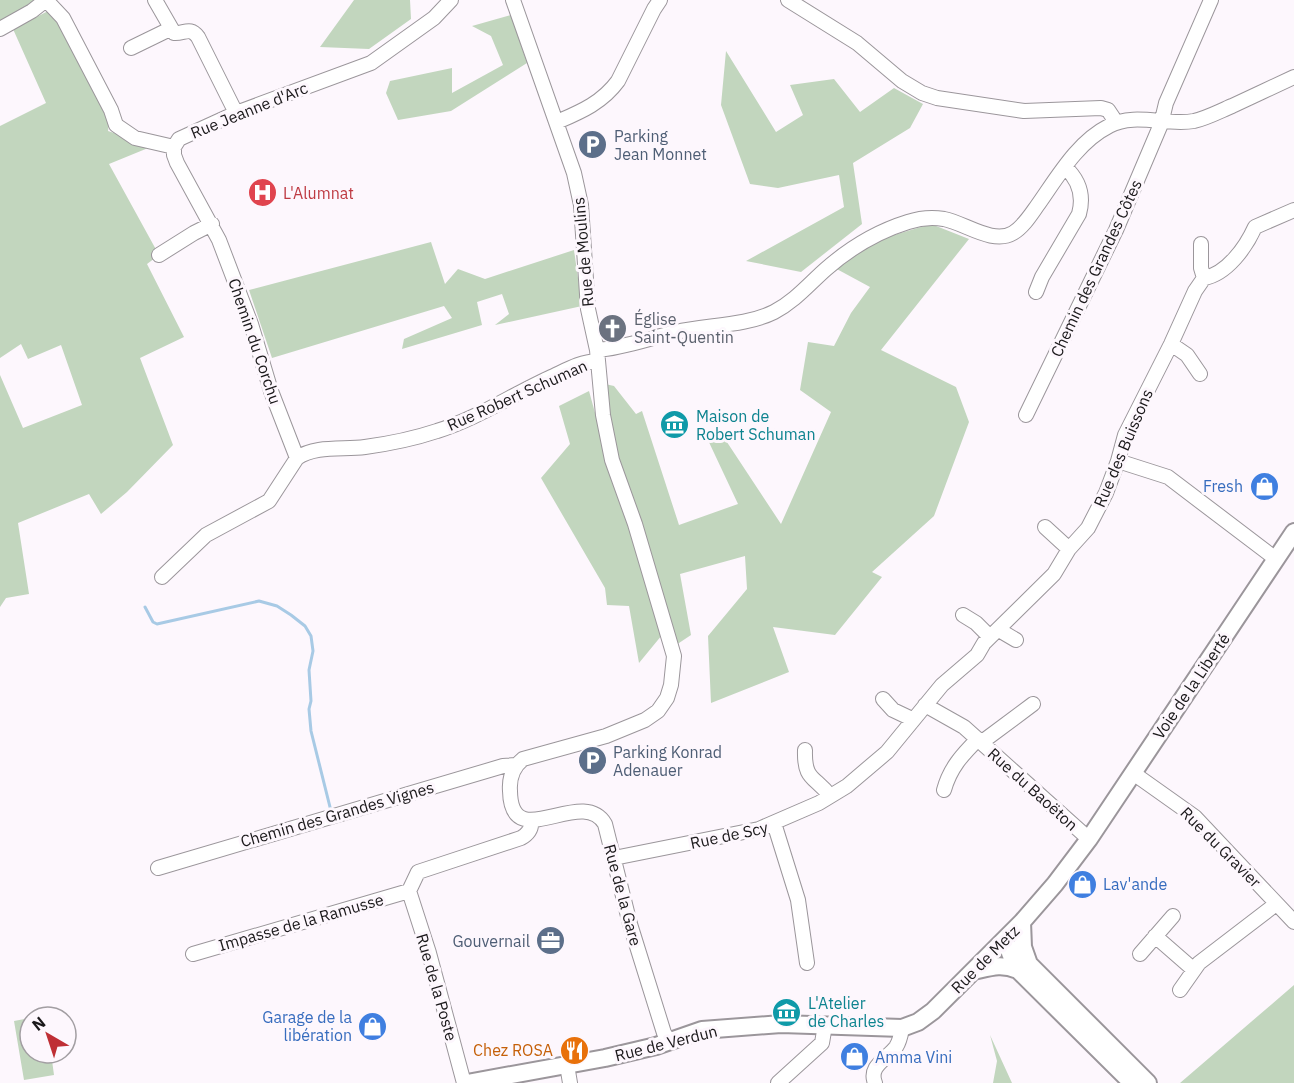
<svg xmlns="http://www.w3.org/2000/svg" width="1294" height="1083" font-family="'IBM Plex Sans',sans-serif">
  <rect width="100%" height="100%" fill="#fdf7fd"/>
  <path fill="#c2d6be" d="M0,0H38L0,23Z
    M354,0H410L411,19L369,49L320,47Z
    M54,8L111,110L108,131L153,146L109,164L159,255L147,264L184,337L140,358L173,445L127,492L101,514L89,494L18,523L29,594L6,598L0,607V375L23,428L82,405L61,345L28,359L21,344L0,358V126L46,103L13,29Z
    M511,15L527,63L451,111L398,120L386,93L390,81L452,68V93L503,65L491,36L472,26Z
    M726,51L776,132L803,115L790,85L834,79L860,112L894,88L923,104L910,128L853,163L862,224L801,272L746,261L844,207L839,175L778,188L750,184L721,105Z
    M931,224L969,239L881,350L956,387L969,422L934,516L872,572L882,577L835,635L773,627L789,672L711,703L708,636L747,589L745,556L680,574L691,635L676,645L618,460L605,384L614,386L636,414L642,411L679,525L738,504L707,438L717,427L781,524L831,412L800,390L808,342L834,346L851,313L870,287L833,267L884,238Z
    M431,242L445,284L458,269L485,279L574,250L582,306L495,325L509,314L502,294L477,302L482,325L402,349L404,339L452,318L444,306L272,358L249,290Z
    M589,391L608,460L639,550L662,635L639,663L629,606L607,605L605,588L541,478L570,444L559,406Z
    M1294,985V1083H1180Z
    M30,1018V1053H51L54,1075L24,1080L14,1021Z
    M990,1035L1012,1083H993L997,1061Z"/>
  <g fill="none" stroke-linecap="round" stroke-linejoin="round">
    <path stroke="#a8cae5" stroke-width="3" d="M145,607L153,622L157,624L259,601L277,606L291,615L305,626L311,636L313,651L309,670L311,701L309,709L311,731L331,811"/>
    <defs>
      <path id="minor" d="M46,0L63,18L111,110L116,125L135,138L174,147
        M155,0L174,33C184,34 190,26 198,37L236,113
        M513,0L574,173L581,205L588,309L597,350L603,415L612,460L635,524L674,656L671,685L667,698L658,711L645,720L606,736L523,759C513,767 509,778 510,791C511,856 582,785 605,824L630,924L664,1033L669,1041
        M788,0L857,43L902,81L922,93L937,98L1024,111L1101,108L1108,110L1116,122
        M0,29L32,11L46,0
        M131,48L170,29
        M557,122C580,112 602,103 618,81L654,9L660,0
        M159,255L194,233L212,224
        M1204,278C1227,274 1246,247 1255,227L1294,210
        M1036,292L1042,277L1079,214C1084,196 1079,180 1065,167
        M1171,344L1187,355L1200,374
        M597,350C624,348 649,338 676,332C707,325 746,326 774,312C795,301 809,284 826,269C850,248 879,231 908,222C920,218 932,217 944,219C965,223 993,245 1013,233C1023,227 1030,216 1037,206C1057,178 1077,142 1109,126C1134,112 1167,126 1194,121C1207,118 1220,111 1232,106C1253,96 1273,87 1294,77
        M1026,415L1116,230L1161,124L1166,103L1211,0
        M297,458L271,391L251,324L219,240L177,163L174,155V147L179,139L236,113L371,63L434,18L451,0
        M1118,461L1168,477L1276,559
        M1045,527L1069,549
        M162,577L206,535L269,501L297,458C316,445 343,450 365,447C387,444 416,438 437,431C476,419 512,395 549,378C565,371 579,362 597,361
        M963,615L976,623L990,637
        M999,630L1016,640
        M883,699L893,710L912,719
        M925,705L964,727L1089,839
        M982,742L1033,704
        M805,750C804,781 815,776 830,796
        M1133,773L1195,817L1294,922
        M944,790C950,768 962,755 978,739
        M774,823L798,900L807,963
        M614,858L759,829L819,803L847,786L887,752L942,685L977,655L984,643L1054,574L1069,549L1088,528L1106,493L1118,461L1125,435L1171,344L1195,291L1204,278L1201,268V244
        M158,868L503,766L516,765
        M409,891L429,953L464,1083
        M409,891L418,872L521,838C528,834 532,829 531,821
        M1155,936L1194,970
        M193,954L409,891
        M1140,954L1173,916
        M1180,990L1199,963L1276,904
        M567,1065L570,1083
        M778,1083L822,1043L825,1025
        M875,1083C868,1066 887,1059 896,1047C900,1041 901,1034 902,1028"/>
      <path id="major" d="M1022,922L1023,947L1029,964
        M1002,942L1029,964L1148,1083
        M1010,953L1018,970L1132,1083
        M974,971C991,967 1001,963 1018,970
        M467,1083L605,1058L656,1046L702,1030L781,1024L902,1028L918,1022L933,1011L1022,922L1055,884L1089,839L1294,532"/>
    </defs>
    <use href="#minor" stroke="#9b969b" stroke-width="16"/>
    <use href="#major" stroke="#9b969b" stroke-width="20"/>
    <use href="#minor" stroke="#fff" stroke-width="14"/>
    <use href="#major" stroke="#fff" stroke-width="16"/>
  </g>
  <defs>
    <symbol id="parking-disc" viewBox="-11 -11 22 22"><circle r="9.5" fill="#5c6f8a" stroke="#fdf7fd"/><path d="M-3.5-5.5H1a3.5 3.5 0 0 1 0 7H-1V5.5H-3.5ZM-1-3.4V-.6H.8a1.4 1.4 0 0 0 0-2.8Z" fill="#fff"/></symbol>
    <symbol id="hospital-disc" viewBox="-11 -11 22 22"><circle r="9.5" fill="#e0444e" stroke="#fdf7fd"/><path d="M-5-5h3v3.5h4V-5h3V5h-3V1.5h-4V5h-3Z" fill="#fff"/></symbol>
    <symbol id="church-disc" viewBox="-11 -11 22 22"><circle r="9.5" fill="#6b7280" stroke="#fdf7fd"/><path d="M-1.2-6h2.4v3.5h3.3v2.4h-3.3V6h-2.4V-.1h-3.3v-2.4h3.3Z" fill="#fff"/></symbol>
    <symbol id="museum-disc" viewBox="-11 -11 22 22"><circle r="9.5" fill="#0f9aa8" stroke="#fdf7fd"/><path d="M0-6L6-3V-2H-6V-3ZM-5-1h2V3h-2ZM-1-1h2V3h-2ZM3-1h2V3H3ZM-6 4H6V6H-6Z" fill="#fff"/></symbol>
    <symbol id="shop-disc" viewBox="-11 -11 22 22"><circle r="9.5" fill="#3f7fe0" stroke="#fdf7fd"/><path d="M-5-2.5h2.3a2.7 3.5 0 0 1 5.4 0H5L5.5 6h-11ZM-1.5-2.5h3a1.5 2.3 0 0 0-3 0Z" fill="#fff"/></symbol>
    <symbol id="office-disc" viewBox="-11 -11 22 22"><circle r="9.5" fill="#5c6f8a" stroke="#fdf7fd"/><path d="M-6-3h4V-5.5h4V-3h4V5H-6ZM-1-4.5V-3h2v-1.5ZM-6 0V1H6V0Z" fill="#fff"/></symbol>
    <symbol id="restaurant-disc" viewBox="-11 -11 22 22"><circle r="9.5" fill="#e8710a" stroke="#fdf7fd"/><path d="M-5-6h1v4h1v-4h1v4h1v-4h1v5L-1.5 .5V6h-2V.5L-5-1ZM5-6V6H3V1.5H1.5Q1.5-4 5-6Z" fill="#fff"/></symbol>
  </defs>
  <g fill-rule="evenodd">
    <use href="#parking-disc" x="576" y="128" width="33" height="33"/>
    <use href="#hospital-disc" x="246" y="176" width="33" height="33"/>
    <use href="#church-disc" x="596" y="312" width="33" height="33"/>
    <use href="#museum-disc" x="658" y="408" width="33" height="33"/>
    <use href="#shop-disc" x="1248" y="470" width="33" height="33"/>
    <use href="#parking-disc" x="576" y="744" width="33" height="33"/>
    <use href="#shop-disc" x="1066" y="868" width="33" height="33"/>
    <use href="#office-disc" x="534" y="924" width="33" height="33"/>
    <use href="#museum-disc" x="770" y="996" width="33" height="33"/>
    <use href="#shop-disc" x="356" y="1010" width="33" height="33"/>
    <use href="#restaurant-disc" x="558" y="1034" width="33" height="33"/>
    <use href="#shop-disc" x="838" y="1040" width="33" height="33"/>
  </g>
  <g text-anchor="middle" stroke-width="6" stroke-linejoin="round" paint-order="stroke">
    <g font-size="16" fill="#1a181a" stroke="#fdf7fd">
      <text transform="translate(249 110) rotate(-22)" y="6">Rue Jeanne d'Arc</text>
      <text transform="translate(583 252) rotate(-95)" y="6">Rue de Moulins</text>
      <text transform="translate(1096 268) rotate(-65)" y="6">Chemin des Grandes Côtes</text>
      <text transform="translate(255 341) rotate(71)" y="6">Chemin du Corchu</text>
      <text transform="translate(517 395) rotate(-24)" y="6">Rue Robert Schuman</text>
      <text transform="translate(1123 448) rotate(-67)" y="6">Rue des Buissons</text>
      <text transform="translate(1191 686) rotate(-56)" y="6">Voie de la Liberté</text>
      <text transform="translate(1033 789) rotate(42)" y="6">Rue du Baoëton</text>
      <text transform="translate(337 814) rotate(-16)" y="6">Chemin des Grandes Vignes</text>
      <text transform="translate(729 835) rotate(-12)" y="6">Rue de Scy</text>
      <text transform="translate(1221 847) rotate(45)" y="6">Rue du Gravier</text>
      <text transform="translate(623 895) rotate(75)" y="6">Rue de la Gare</text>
      <text transform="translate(301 922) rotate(-16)" y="6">Impasse de la Ramusse</text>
      <text transform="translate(985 959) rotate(-45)" y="6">Rue de Metz</text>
      <text transform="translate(437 987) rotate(74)" y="6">Rue de la Poste</text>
      <text transform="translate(666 1043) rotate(-14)" y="6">Rue de Verdun</text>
    </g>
    <g font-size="16" fill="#4e5e75" stroke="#fdf7fd" text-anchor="start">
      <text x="614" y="142">Parking<tspan x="614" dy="18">Jean Monnet</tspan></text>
      <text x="613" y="758">Parking Konrad<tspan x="613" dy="18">Adenauer</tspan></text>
      <text x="530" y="947" text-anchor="end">Gouvernail</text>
    </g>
    <g font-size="16" fill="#be3a42" stroke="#fdf7fd" text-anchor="start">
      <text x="283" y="199">L'Alumnat</text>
    </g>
    <g font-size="16" fill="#5b616d" stroke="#fdf7fd" text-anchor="start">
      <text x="634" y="325">Église<tspan x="634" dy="18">Saint-Quentin</tspan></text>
    </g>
    <g font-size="16" fill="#0d838f" stroke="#fdf7fd" text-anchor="start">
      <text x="696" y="422">Maison de<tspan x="696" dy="18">Robert Schuman</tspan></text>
      <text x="808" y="1009">L'Atelier<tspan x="808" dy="18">de Charles</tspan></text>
    </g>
    <g font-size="16" fill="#366cbe" stroke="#fdf7fd" text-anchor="end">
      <text x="1243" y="492">Fresh</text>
      <text x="1103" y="890" text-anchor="start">Lav'ande</text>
      <text x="352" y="1023">Garage de la<tspan x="352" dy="18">libération</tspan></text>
      <text x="875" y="1063" text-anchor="start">Amma Vini</text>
    </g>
    <g font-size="16" fill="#c56008" stroke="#fdf7fd" text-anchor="end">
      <text x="553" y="1056">Chez ROSA</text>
    </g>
  </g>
  <g transform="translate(48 1035) rotate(321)"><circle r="28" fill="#fdf7fd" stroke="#a29ea2" stroke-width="1.5"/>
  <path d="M0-4.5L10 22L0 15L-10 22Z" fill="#bf2f35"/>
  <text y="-9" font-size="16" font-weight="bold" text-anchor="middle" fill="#1a181a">N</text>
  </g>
</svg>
